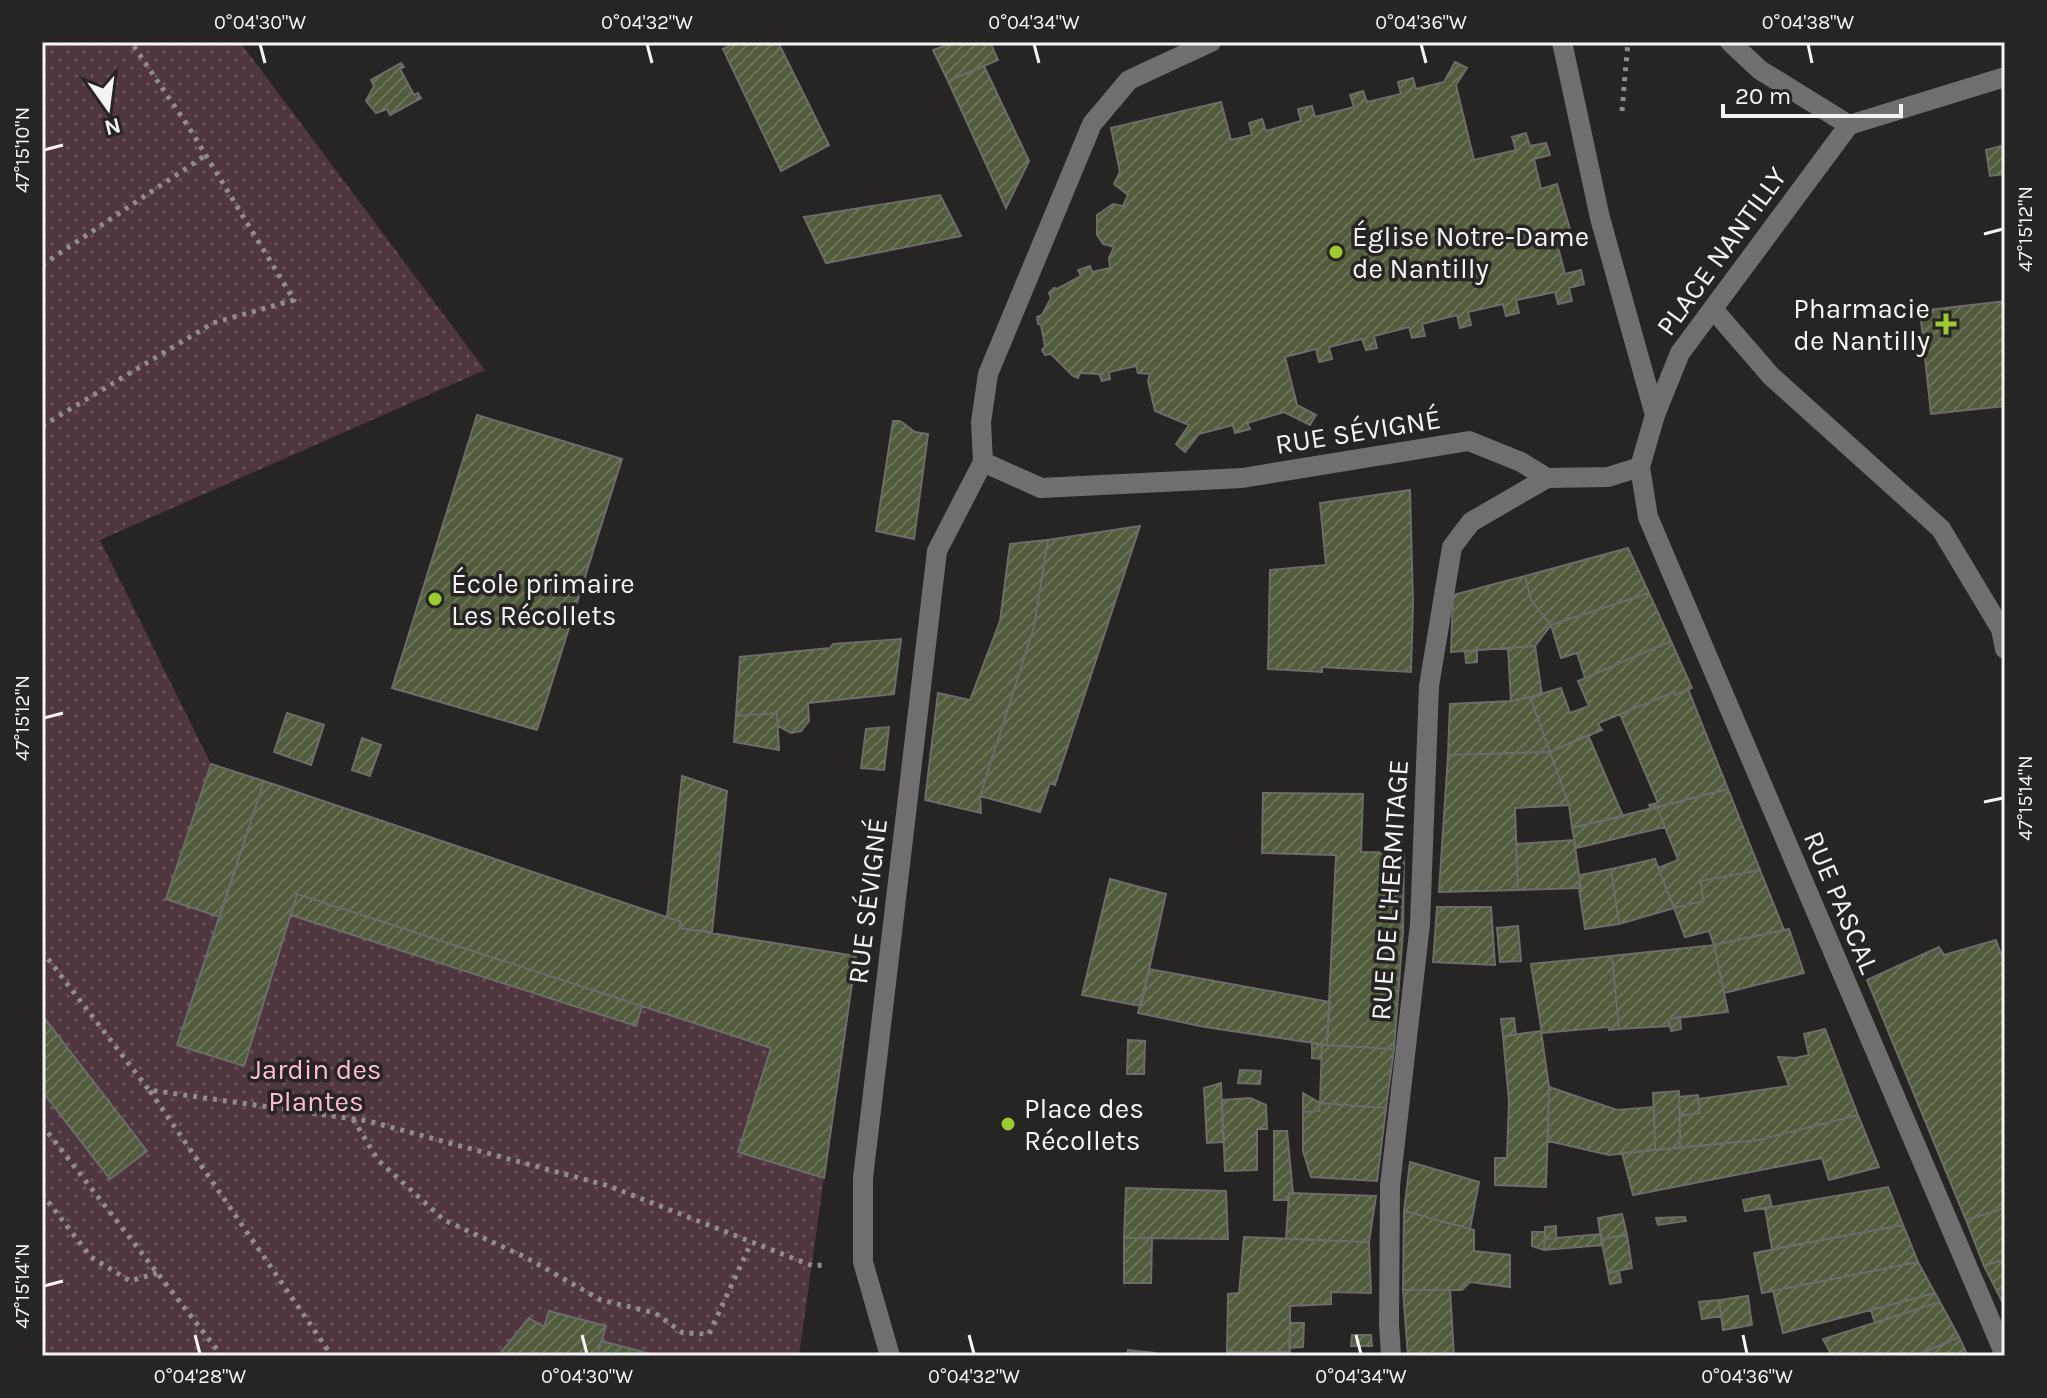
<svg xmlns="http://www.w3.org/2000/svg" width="2047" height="1398" font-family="Karla,sans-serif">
  <defs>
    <pattern id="green-dots" width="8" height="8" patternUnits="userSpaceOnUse" patternTransform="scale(2)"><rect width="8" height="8" fill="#50363e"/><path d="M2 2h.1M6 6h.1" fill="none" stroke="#6a545a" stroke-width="1.8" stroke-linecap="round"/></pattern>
    <pattern id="building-hatch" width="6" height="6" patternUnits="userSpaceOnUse" patternTransform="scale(2)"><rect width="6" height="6" fill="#505c3b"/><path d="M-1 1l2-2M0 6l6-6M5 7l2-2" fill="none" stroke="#6a7458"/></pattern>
  </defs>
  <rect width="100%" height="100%" fill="#272424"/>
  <path fill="url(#green-dots)" d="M42,42H240L485,370L100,540L211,764L681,922L679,929L855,955L799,1356H42Z"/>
  <path fill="url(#building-hatch)" stroke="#6b6d6a" stroke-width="2" d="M736,42H778L829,145L781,171L723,49Z
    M956,42H990L998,60L948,81L933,50Z
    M1455,62L1467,68L1456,85L1474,160L1516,150L1512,137L1526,133L1530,146L1546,143L1550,155L1534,159L1541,189L1557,184L1573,240L1557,243L1565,274L1581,270L1584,284L1569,288L1572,301L1558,304L1555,292L1516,300L1519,313L1506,316L1503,304L1468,312L1471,325L1460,328L1457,315L1422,324L1425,336L1412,338L1409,327L1374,336L1377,348L1366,350L1362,339L1329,347L1332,359L1319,362L1316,349L1285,357L1297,405L1316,415L1310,425L1284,412L1247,423L1250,429L1235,433L1233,425L1199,434L1185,452L1176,444L1189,425L1155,411L1148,381L1150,374L1138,373L1136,366L1109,372L1110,379L1102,381L1099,374L1080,373L1078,378L1073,376L1051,354L1045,355L1042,350L1045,346L1041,325L1038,324L1037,317L1042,315L1051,298L1049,293L1054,288L1057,289L1081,276L1078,270L1090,266L1092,272L1110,268L1109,258L1114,247L1103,244L1097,235V215L1113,204L1123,206L1128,195L1114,184L1120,172L1111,128L1221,102L1231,140L1252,135L1249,123L1262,119L1266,131L1301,121L1298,109L1312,106L1315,117L1354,107L1350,95L1363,91L1367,102L1401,94L1398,82L1413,78L1416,89L1444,82Z
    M401,63L404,67L400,69L414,95L418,93L421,98L390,115L387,109L376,113L366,101L374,86L371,80Z
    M984,66L1029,161L1006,208L948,81Z
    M2005,145V174L1990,176L1986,150Z
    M940,195L961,236L826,263L804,217Z
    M2005,301V406L1931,414L1920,311Z
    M477,415L622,459L537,730L392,688Z
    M893,421H900L915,432L928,434L914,539L876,531Z
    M1410,490L1413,603L1411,672L1322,667V672L1268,669L1270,570L1326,565L1320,503Z
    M1140,526L1055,785L1050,783L1040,812L980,796L1034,627L1048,540Z
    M1048,540L1034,627L980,796L981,813L925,800L938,693L970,700L1000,621L1010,544Z
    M1628,548L1649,593L1551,625L1531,600L1525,576Z
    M1525,576L1531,600L1551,625L1535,646L1451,652L1453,595Z
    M1649,593L1671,641L1585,678L1577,653L1561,658L1551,625Z
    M901,639L894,694L808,703L809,721L801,731L791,733L778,726L777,713L736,716L740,657L830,648L833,644Z
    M1671,641L1692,688L1675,695L1674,692L1601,722L1598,724L1602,730L1550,752L1530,697L1561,688L1570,713L1589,706L1578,681Z
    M1535,646L1542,695L1511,701L1508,648Z
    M1477,651V662L1466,663L1465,652Z
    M1688,689L1728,789L1651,809L1649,805L1658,803L1620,714L1674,692L1675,695Z
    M1530,697L1550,752L1448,755L1450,704L1511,701Z
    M287,713L324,725L311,765L274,752Z
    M777,713L779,750L734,742L736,716Z
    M889,727L884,770L861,768L866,729Z
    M1588,735L1623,816L1572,828L1569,805L1550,752Z
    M362,738L381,745L370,776L352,770Z
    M1541,752H1550L1569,805L1515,808L1518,890L1439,892L1448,755Z
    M211,764L264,781L220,917L166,899Z
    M682,776L727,791L712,932L679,928L681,922L667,917Z
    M264,781L681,922L679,928L856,956L824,1178L738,1152L771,1048L297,894L244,1066L177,1045Z
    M1728,789L1760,870L1701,881L1703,901L1674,908L1658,868L1678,860L1657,807Z
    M1263,793L1363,794L1361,852L1404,853L1403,931L1394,1049L1327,1045L1336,855L1262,853Z
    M1657,807L1665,827L1576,848L1572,828Z
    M1574,840L1581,888L1518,890L1516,844Z
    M1655,859L1674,908L1619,924L1611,869Z
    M1611,869L1619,924L1585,929L1579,889L1580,875Z
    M1760,870L1784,930L1714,945L1709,931L1685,937L1674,908L1703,901L1701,881Z
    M1110,879L1166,894L1141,1006L1082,995Z
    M297,894L642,1006L636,1026L291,915Z
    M1437,907H1491L1495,965L1433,962Z
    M1518,926L1521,961L1500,962L1497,928Z
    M1789,929L1804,973L1724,993L1714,945Z
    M1996,940L2005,966V1208L1966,1220L1867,980L1939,947L1944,955Z
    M1714,945L1728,1012L1669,1019V1026L1619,1029L1612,956Z
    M1612,956L1619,1029L1609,1030V1027L1542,1033L1531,964Z
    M1149,969L1330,1002L1327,1045L1205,1027L1138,1013Z
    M42,1015L147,1151L110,1179L42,1091Z
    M1680,1017L1681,1029L1671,1031L1669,1019Z
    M1514,1018L1516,1035L1503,1036L1501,1019Z
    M1825,1029L1858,1115L1758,1140L1680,1148V1116L1700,1113L1698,1099L1789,1086L1778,1057L1795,1058L1809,1055L1804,1034Z
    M1541,1031L1549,1087L1546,1187L1495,1185V1158H1507L1509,1101L1503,1036Z
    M1128,1040L1145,1041L1144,1074H1127Z
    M1312,1043L1322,1045L1321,1059L1312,1058Z
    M1322,1045L1394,1049L1386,1108L1320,1103Z
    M1240,1070L1261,1071L1260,1084L1238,1083Z
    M1221,1083L1223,1142L1207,1143L1204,1088Z
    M1549,1087L1617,1110L1654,1107L1655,1150L1609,1155L1548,1141Z
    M1679,1091L1680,1148L1655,1150L1653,1093Z
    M1303,1093L1320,1103L1319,1111L1303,1112Z
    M1698,1095L1700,1113L1680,1116L1679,1097Z
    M1250,1098L1266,1105L1267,1129H1257V1170L1225,1171L1222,1100Z
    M1320,1103L1386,1108L1377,1181L1311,1177L1303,1151V1112L1319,1111Z
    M1858,1115L1879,1167L1829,1180L1822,1158L1633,1195L1622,1153L1758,1140Z
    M1274,1131H1287L1293,1194L1289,1193V1200H1274Z
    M1410,1162L1479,1182L1470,1229L1404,1211Z
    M1888,1187L1903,1225L1772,1249L1765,1208Z
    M1126,1188L1226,1191L1228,1239L1124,1238Z
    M1289,1193L1376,1196L1369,1242L1286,1239Z
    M1769,1195L1772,1207L1745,1211L1743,1200Z
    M2005,1208V1259L1984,1266L1966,1220Z
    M1404,1211L1474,1230V1251L1510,1255V1287L1470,1282L1462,1290H1403Z
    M1622,1214L1627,1235L1601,1239L1598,1218Z
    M1685,1217L1686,1221L1658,1225L1656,1218Z
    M1903,1225L1918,1262L1762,1293L1754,1253Z
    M1556,1226V1238L1545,1239V1227Z
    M1532,1232H1545L1544,1250L1532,1246Z
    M1601,1234L1603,1245L1544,1250L1545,1239Z
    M1627,1235L1632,1268L1608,1273L1601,1239Z
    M1244,1237L1369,1242L1371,1293L1331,1292V1304L1290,1306V1352H1227L1228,1294L1239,1293Z
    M1124,1238H1152L1151,1283H1124Z
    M2005,1259V1307L1984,1266Z
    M1918,1262L1935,1293L1783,1333L1773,1291Z
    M1619,1271L1621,1282L1610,1284L1608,1273Z
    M1403,1290H1450L1454,1356H1408Z
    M1935,1293L1940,1302L1875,1323L1871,1310Z
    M1748,1296L1752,1325L1723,1330L1719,1300Z
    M1719,1300L1721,1316L1702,1319L1699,1302Z
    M1940,1302L1959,1337L1916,1356H1832L1823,1339Z
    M549,1311L606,1326L597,1356H498L529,1318L544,1327Z
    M1290,1323H1304L1303,1347L1289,1348Z
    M1352,1335H1371L1372,1346H1351Z
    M1959,1337L1966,1352L1957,1356L1919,1354Z
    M601,1341L659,1356H597Z
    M1128,1350L1155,1353V1356H1127Z"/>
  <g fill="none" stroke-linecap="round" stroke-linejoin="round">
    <path stroke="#8e8c8c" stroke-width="5" stroke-dasharray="4 6" stroke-linecap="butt" d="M1622,111L1628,42
      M42,265L206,155
      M42,426L213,323L294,300L188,126L131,42
      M42,951L149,1090L368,1121L609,1186L813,1266L822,1265
      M150,1091L332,1356
      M353,1119L378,1160L444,1220L525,1257L601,1300L655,1313L683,1333L709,1334L751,1243
      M42,1125L222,1356
      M42,1194L91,1257L130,1281L157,1273"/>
    <path stroke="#706e6e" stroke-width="20" d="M1562,42L1600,218L1655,415
      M1730,42L1760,70L1849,125
      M1849,125L1680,353L1655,415L1640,467L1648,517L2005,1355
      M1849,125L2005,77
      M1713,309L1771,376L1941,529L2001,629L2005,649
      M983,462L1041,488L1242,478L1469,441L1521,462L1547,478
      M890,1356L863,1262V1178L937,551L983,462L981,422L988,374L1092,124L1129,80L1211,42
      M1391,1356L1389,1324L1390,1186L1420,924L1429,686L1452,547L1471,522L1547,478L1608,477L1640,467"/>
  </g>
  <path fill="none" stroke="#f5f3f3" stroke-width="3" d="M260,44L265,63M647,44L652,63M1034,44L1039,63M1421,44L1426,63M1808,44L1812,63M44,150L63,145M1984,234L2003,229M44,718L63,713M1984,802L2003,798M44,1286L63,1281M195,1335L200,1354M582,1335L587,1354M969,1335L974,1354M1356,1335L1361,1354M1743,1335L1747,1354"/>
  <g fill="#9cca31" stroke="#272424" stroke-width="3">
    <circle cx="1336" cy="252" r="8"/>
    <path d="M1942 312h8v8h8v8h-8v8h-8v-8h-8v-8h8z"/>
    <circle cx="435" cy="599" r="8"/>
    <circle cx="1008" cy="1124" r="8"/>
  </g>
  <g text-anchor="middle" stroke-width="7" stroke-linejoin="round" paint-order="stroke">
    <g font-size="28" fill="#f5f3f3" stroke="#272424" text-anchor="start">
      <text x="1352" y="246">Église Notre-Dame<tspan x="1352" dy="32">de Nantilly</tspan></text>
      <text x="1930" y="318" text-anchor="end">Pharmacie<tspan x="1930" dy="32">de Nantilly</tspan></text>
      <text x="451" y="593">École primaire<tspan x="451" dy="32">Les Récollets</tspan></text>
      <text x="1024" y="1118">Place des<tspan x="1024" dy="32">Récollets</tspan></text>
    </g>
    <g font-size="28" fill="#f5f3f3" stroke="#272424">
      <text transform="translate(1721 251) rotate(-54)" y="10">PLACE NANTILLY</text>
      <text transform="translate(1358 431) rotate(-9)" y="10">RUE SÉVIGNÉ</text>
      <text transform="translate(1389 890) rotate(-86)" y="10">RUE DE L'HERMITAGE</text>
      <text transform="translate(867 901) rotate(-83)" y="10">RUE SÉVIGNÉ</text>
      <text transform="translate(1842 902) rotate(67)" y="10">RUE PASCAL</text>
    </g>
    <g font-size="28" fill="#ffbbd1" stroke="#272424">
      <text x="316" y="1079">Jardin des<tspan x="316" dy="32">Plantes</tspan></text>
    </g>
  </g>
  <rect width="2047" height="1398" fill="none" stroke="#272424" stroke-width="88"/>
  <g transform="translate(108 108) rotate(166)" stroke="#272424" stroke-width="6" paint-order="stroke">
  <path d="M0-6L14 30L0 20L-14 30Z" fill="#f5f3f3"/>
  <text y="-12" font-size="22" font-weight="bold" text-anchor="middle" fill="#f5f3f3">N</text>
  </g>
  <path d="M1723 104v12h178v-12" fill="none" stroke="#f5f3f3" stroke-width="4"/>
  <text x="1735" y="104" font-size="24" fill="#f5f3f3" stroke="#272424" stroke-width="6" paint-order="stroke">20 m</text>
  <rect x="44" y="44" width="1959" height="1310" fill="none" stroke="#f5f3f3" stroke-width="3"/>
  <g font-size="20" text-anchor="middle" fill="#f5f3f3">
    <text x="260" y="29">0°04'30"W</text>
    <text x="647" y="29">0°04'32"W</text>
    <text x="1034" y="29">0°04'34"W</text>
    <text x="1421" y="29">0°04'36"W</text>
    <text x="1808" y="29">0°04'38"W</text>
    <text transform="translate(22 150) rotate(-90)" y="7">47°15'10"N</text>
    <text transform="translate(2025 229) rotate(-90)" y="7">47°15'12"N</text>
    <text transform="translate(22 718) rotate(-90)" y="7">47°15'12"N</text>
    <text transform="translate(2025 798) rotate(-90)" y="7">47°15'14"N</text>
    <text transform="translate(22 1286) rotate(-90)" y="7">47°15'14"N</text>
    <text x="200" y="1383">0°04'28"W</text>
    <text x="587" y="1383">0°04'30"W</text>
    <text x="974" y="1383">0°04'32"W</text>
    <text x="1361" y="1383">0°04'34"W</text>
    <text x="1747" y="1383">0°04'36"W</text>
  </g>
</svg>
